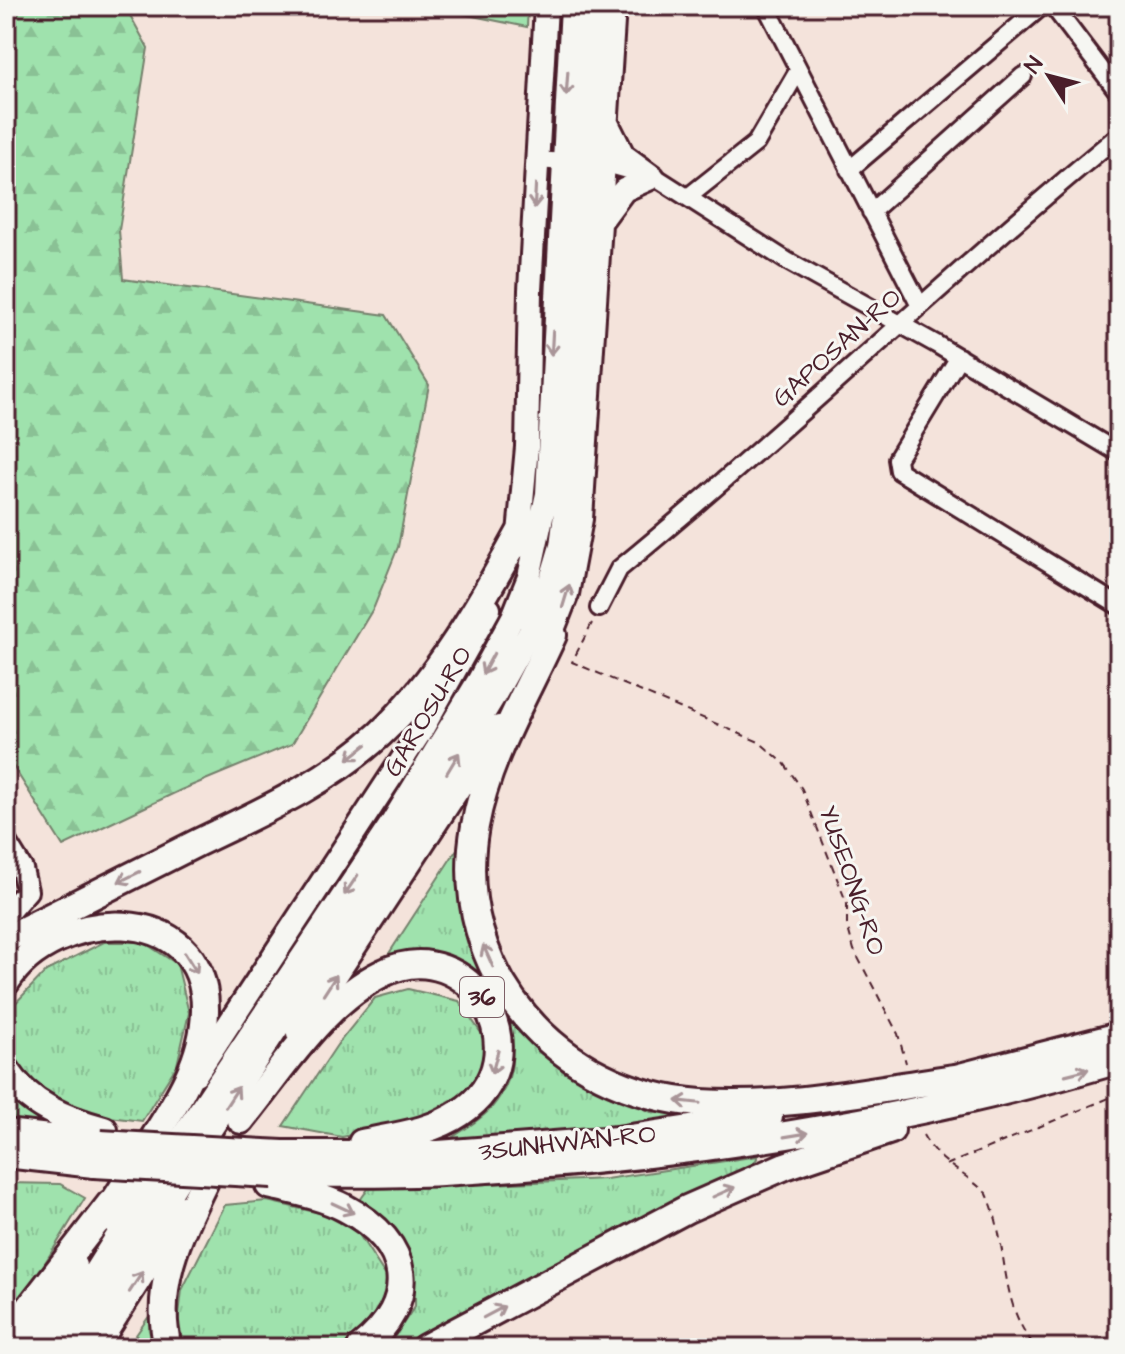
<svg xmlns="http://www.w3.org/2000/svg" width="1125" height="1354" font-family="'Architects Daughter',sans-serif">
  <defs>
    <pattern id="grass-tufts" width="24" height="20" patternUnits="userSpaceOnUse" patternTransform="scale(2)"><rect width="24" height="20" fill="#9fe2ad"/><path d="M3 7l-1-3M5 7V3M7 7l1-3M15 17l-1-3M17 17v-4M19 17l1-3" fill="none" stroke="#8ac195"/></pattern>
    <pattern id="forest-firs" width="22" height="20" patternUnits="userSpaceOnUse" patternTransform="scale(2)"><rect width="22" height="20" fill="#9fe2ad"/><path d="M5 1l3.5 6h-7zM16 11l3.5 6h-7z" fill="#8ac195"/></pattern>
  </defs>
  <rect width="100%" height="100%" fill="#f4e3db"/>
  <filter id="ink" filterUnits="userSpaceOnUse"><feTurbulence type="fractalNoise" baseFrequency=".0125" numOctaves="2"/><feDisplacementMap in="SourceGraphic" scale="16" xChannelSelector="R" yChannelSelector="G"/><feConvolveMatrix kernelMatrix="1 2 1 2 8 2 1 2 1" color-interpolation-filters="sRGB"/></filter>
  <g filter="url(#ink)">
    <path fill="url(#grass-tufts)" stroke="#74806c" stroke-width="2" d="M459,846L464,930L482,971L507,1008L565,1073L651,1112L686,1110L681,1121L613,1132L447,1141C461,1131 481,1120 492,1107C535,1056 502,1010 464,970L389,964L388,955Z
      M104,942H143L177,964L189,1013L177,1065L142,1121L85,1114L21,1075L6,1048L8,1011L46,971Z
      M408,989L459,1001L488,1043L481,1073L461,1095L409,1123L342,1137L283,1126L337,1045L375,998Z
      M6,1091L53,1122L47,1130L6,1124Z
      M758,1156L751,1171L665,1210L404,1348H393L391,1342L415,1306V1274L384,1219L358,1203L368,1189L606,1179Z
      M6,1183L60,1184L85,1198L6,1326Z
      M267,1201L324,1214L358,1233L393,1287L375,1322L345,1348H186L178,1323L182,1290L225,1205Z
      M152,1312L156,1348H127Z"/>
    <path fill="url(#forest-firs)" stroke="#74806c" stroke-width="2" d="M6,6H125L148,48L119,230L123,279L386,315L429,385L398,547L374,607L292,744L181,790L63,846L6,755Z"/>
    <path fill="#9fe2ad" stroke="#74806c" stroke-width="2" d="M376,6H528L527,27L453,12Z"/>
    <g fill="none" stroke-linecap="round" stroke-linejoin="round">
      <defs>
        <path id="minor" d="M766,6L919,304
          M1053,6L1119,93
          M536,160L610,165L657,178L787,261L936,344L1119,453
          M849,170L1042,6
          M688,197L756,143L798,71
          M871,212L1023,76
          M959,357L897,459L899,471L1119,606
          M599,608L619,569C790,429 948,275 1119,135"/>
        <path id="tertiary" d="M6,843L22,869L27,891L6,915"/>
        <path id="secondary" d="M608,125L623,155L653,177
          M601,221L624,190L653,177
          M515,548L519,534L527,447L530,290L546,6
          M545,650L567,594L581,519L614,6
          M298,1033L499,727
          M196,1074L421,731L489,609
          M166,1161L393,821L479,680L513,617L529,577L547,494L572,6
          M190,1161L304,987L411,833L496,693L530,632L550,583L561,546L567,499L593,6"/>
        <path id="primary" d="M101,1220L143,1155
          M25,1348L74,1266
          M48,1348L165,1162
          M72,1348L189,1162
          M95,1348L184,1208"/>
        <path id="trunk" d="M553,635C525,697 487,758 475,826C449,971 557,1093 701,1103C787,1109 876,1089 961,1077
          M6,939C69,907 133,875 197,843C261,812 327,783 380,734C439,678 480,605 519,534
          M6,982C52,907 207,897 205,1011C204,1065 170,1112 143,1155
          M6,1070C28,1105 66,1120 104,1130
          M944,1081L1119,1036
          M241,1120C282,1070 323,1002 383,973C470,930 546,1057 460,1113C432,1132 395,1136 362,1143
          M6,1133L100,1144
          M6,1154L94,1164
          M283,1154H439L617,1140L769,1117
          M272,1174C329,1173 386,1175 442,1172C671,1159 899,1125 1119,1060
          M269,1185C295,1191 322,1196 345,1208C412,1243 420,1301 361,1348
          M6,1338L110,1204
          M168,1348C151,1278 186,1222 215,1160
          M425,1348L687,1209L785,1166L891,1130"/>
      </defs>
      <use href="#minor" stroke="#4a1f2b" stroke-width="22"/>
      <use href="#tertiary" stroke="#4a1f2b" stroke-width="26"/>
      <use href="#secondary" stroke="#4a1f2b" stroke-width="28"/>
      <use href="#primary" stroke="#4a1f2b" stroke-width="30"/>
      <use href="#trunk" stroke="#4a1f2b" stroke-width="32"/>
      <path stroke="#4a1f2b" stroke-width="2" stroke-dasharray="8 6" stroke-linecap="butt" d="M592,623L572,662L759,742L784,763L802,789L847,904V925L854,950L898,1034L906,1063
        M923,1135C939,1164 965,1172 987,1194C1010,1244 997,1305 1037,1348
        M946,1165L1119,1094"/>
      <use href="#minor" stroke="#f6f6f2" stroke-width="16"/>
      <use href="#tertiary" stroke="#f6f6f2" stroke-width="20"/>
      <use href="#secondary" stroke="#f6f6f2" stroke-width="22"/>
      <use href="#primary" stroke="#f6f6f2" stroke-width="24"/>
      <use href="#trunk" stroke="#f6f6f2" stroke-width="26"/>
      <defs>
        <path id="trunk-bridge" d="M100,1144L283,1154
          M94,1164L272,1174"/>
      </defs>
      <use href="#trunk-bridge" stroke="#4a1f2b" stroke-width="32" stroke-linecap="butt"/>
      <use href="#trunk-bridge" stroke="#f6f6f2" stroke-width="26"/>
    </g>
    <defs><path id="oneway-shaft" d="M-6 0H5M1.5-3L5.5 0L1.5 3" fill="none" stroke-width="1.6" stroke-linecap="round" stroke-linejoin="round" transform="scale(2)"/></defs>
    <g stroke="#a99598">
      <use href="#oneway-shaft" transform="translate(567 84) rotate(94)"/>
      <use href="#oneway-shaft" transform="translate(535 196) rotate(93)"/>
      <use href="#oneway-shaft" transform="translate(552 343) rotate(93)"/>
      <use href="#oneway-shaft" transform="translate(566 596) rotate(-73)"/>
      <use href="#oneway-shaft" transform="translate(488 664) rotate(118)"/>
      <use href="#oneway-shaft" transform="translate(357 752) rotate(142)"/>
      <use href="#oneway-shaft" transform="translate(453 763) rotate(-59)"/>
      <use href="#oneway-shaft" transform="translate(129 877) rotate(154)"/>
      <use href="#oneway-shaft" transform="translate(351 885) rotate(124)"/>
      <use href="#oneway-shaft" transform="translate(488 956) rotate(-114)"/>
      <use href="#oneway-shaft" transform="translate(191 963) rotate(58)"/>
      <use href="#oneway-shaft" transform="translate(330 985) rotate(-57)"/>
      <use href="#oneway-shaft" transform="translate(495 1062) rotate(105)"/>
      <use href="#oneway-shaft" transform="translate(1077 1072) rotate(-14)"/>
      <use href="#oneway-shaft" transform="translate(232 1097) rotate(-57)"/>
      <use href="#oneway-shaft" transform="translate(688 1102) rotate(-174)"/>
      <use href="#oneway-shaft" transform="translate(796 1135) rotate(-9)"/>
      <use href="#oneway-shaft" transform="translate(724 1192) rotate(-24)"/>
      <use href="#oneway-shaft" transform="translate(343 1208) rotate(25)"/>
      <use href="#oneway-shaft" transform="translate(136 1282) rotate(-57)"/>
      <use href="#oneway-shaft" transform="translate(494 1312) rotate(-28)"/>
    </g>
  </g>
  <g text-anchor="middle" stroke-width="6" stroke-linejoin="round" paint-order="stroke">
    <rect fill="#f6f6f2" stroke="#7e6067" stroke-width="2" x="460" y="977" width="44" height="40" rx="6"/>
    <g font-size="24" font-weight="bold" fill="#4a1f2b">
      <text x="482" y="1005">36</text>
    </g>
    <g font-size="26" fill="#4a1f2b" stroke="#f6f6f2">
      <text transform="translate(836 347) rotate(-42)" y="9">GAPOSAN-RO</text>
      <text transform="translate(427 711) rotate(-59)" y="9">GAROSU-RO</text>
      <text transform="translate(853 880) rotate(71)" y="9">YUSEONG-RO</text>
      <text transform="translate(567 1142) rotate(-6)" y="9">3SUNHWAN-RO</text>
    </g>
  </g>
  <rect width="1125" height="1354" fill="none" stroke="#f6f6f2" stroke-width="32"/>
  <rect x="16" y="16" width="1093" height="1322" fill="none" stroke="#4a1f2b" stroke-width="3" filter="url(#ink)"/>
  <g transform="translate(1049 76) rotate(306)" stroke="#f6f6f2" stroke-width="6" paint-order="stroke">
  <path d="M0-6L14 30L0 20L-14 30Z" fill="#4a1f2b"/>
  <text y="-12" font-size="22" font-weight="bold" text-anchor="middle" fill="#4a1f2b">N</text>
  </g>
</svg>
